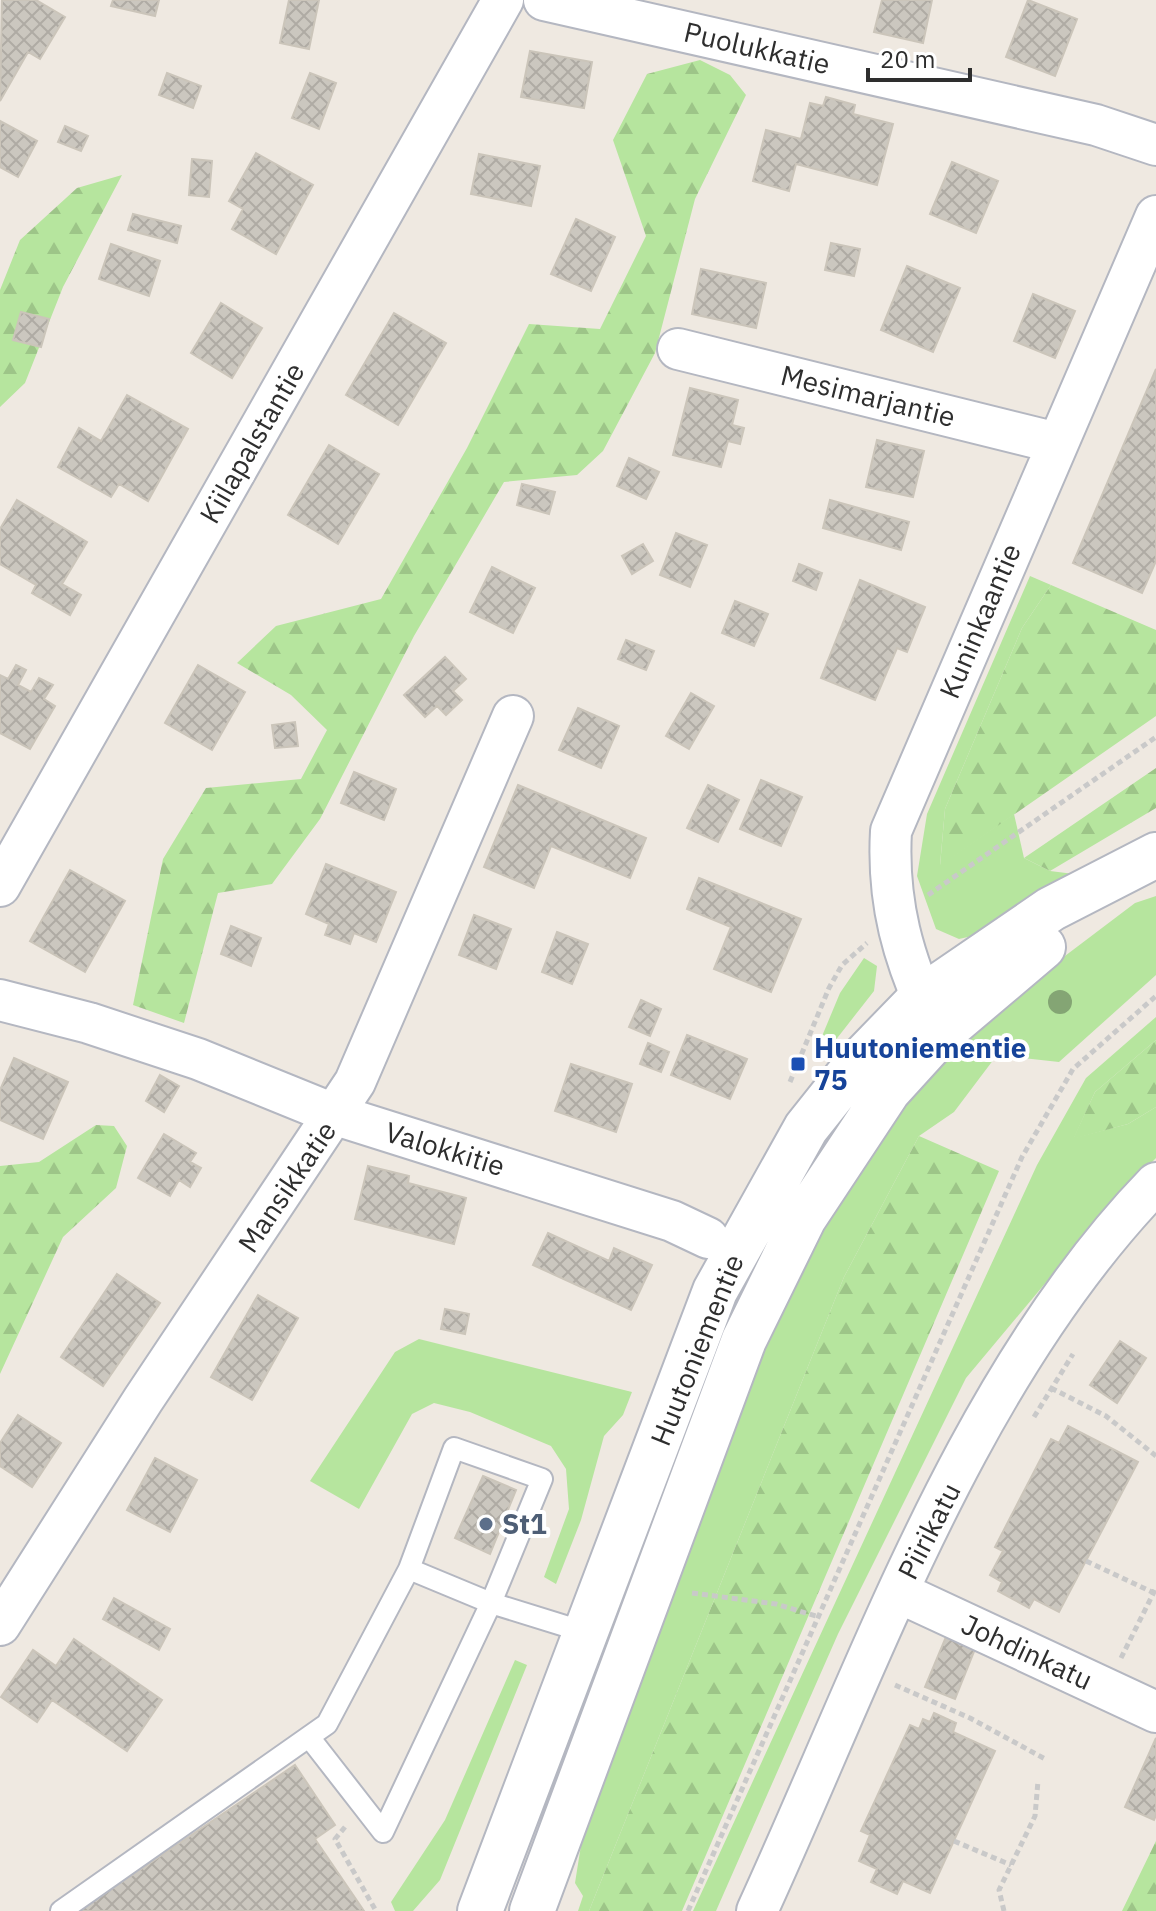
<svg xmlns="http://www.w3.org/2000/svg" width="1156" height="1911" font-family="'IBM Plex Sans',sans-serif">
  <defs>
    <pattern id="forest-firs" width="22" height="20" patternUnits="userSpaceOnUse" patternTransform="scale(2)"><rect width="22" height="20" fill="#b6e59e"/><path d="M5 1l3.5 6h-7zM16 11l3.5 6h-7z" fill="#9dc588"/></pattern>
    <pattern id="building-cross-hatch" width="8" height="8" patternUnits="userSpaceOnUse" patternTransform="scale(2)"><rect width="8" height="8" fill="#cbc7bf"/><path d="M0 0l8 8M0 8l8-8" fill="none" stroke="#afaba4"/></pattern>
  </defs>
  <rect width="100%" height="100%" fill="#efe9e1"/>
  <path fill="#b6e59e" d="M1030,576L1051,585L1022,628L945,809L940,865L1014,814L1024,858L1050,871L1074,874L981,934L959,939L936,929L917,876L927,814Z
    M1156,896V975L1059,1062L997,1055L954,1112L919,1136L844,1277L589,1911H578L583,1896L575,1883L588,1801L721,1437L815,1224L928,1076L995,1009L1135,903Z
    M864,958L877,966L874,991L820,1060L815,1053L840,993Z
    M1156,1017V1040L1095,1092L1074,1138L1128,1124L1156,1107V1158L1119,1195L966,1378L838,1634L716,1911H693L1037,1165L1086,1078Z
    M419,1339L632,1392L623,1415L604,1436L581,1520L556,1584L544,1577L569,1509L566,1469L551,1446L470,1412L434,1403L412,1414L359,1509L310,1481L395,1352Z
    M515,1660L527,1665L440,1880L413,1911H395L391,1902L445,1820Z"/>
  <path fill="url(#forest-firs)" d="M700,60L730,75L746,95L695,199L655,353L603,451L577,475L504,482L414,636L320,819L272,884L218,893L184,1023L133,1005L163,859L206,788L301,779L327,730L291,695L237,663L276,626L381,599L467,448L529,324L600,329L646,236L613,140L647,74Z
    M122,175L63,287L25,383L0,407V290L20,240L77,188Z
    M1051,585L1156,630V716L940,866L945,809L1022,628Z
    M1156,768V808L1050,871L1024,858Z
    M1156,1040V1107L1128,1124L1073,1139L1095,1092Z
    M96,1125L114,1126L127,1146L116,1188L63,1237L0,1374V1166L39,1162Z
    M919,1136L999,1171L682,1911H589L844,1277Z
    M1156,1841V1911H1122Z"/>
  <path fill="url(#building-cross-hatch)" stroke="#cbc5ba" stroke-width="2" d="M2,0H36L65,17L40,59L28,52L0,101Z
    M113,0H159L155,16L111,6Z
    M289,0H319L309,49L280,43Z
    M882,0H932L923,43L874,32Z
    M1028,0L1077,19L1055,76L1006,57Z
    M530,51L592,62L584,108L521,97Z
    M167,73L201,86L193,108L159,95Z
    M310,73L336,83L319,129L292,118Z
    M826,97L855,105L853,114L893,124L877,185L796,164L789,191L753,181L766,130L801,139L810,103L823,106Z
    M0,121L37,141L18,177L0,167Z
    M65,126L88,136L81,151L58,142Z
    M256,153L313,185L276,254L232,229L243,209L229,201Z
    M479,154L540,166L531,206L471,194Z
    M192,159L212,161L209,197L189,195Z
    M952,162L998,181L976,233L930,214Z
    M133,214L181,226L177,243L128,230Z
    M576,219L615,237L591,291L551,274Z
    M831,243L860,249L854,276L825,270Z
    M111,244L160,261L149,296L99,279Z
    M907,266L960,288L933,352L881,330Z
    M701,269L766,283L756,328L692,314Z
    M1033,294L1075,311L1055,358L1014,341Z
    M221,303L262,328L232,378L191,353Z
    M21,312L49,319L41,347L13,340Z
    M394,313L446,343L398,425L346,395Z
    M1156,369V561L1142,593L1073,563Z
    M690,388L738,400L732,425L744,428L740,444L728,441L721,467L673,455Z
    M127,395L188,429L148,501L119,484L111,497L58,467L79,428L101,441Z
    M877,440L924,451L913,497L866,487Z
    M329,445L379,474L338,544L288,515Z
    M629,458L659,472L646,499L617,486Z
    M522,484L555,492L549,514L517,505Z
    M17,500L87,542L62,584L81,595L70,615L32,593L36,585L0,564V529Z
    M830,500L909,522L901,550L823,528Z
    M676,533L707,545L690,587L660,575Z
    M643,544L653,561L632,574L622,556Z
    M799,564L822,573L816,590L793,581Z
    M492,567L535,588L513,633L470,612Z
    M860,580L925,607L907,652L897,648L875,700L821,678Z
    M735,601L768,614L754,646L722,633Z
    M626,640L654,651L646,670L618,659Z
    M445,657L466,679L453,691L462,700L446,715L437,706L425,717L404,695Z
    M16,665L26,670L18,685L31,692L39,678L53,685L44,699L55,706L30,749L0,733V675L8,679Z
    M198,665L245,692L212,750L165,723Z
    M691,693L714,706L689,749L666,736Z
    M578,708L619,726L601,768L559,750Z
    M295,722L298,746L275,748L272,725Z
    M354,772L396,789L384,820L341,803Z
    M761,780L802,797L781,846L740,829Z
    M518,785L646,838L630,878L551,846L534,888L484,867Z
    M708,785L739,800L718,842L687,828Z
    M326,864L396,892L376,942L354,933L350,944L325,935L329,924L306,914Z
    M70,870L125,901L85,972L30,941Z
    M699,878L801,919L771,992L714,969L731,927L687,909Z
    M474,915L511,929L496,969L459,955Z
    M231,926L261,938L251,966L221,954Z
    M557,932L588,944L572,984L542,972Z
    M641,1000L661,1009L650,1036L629,1027Z
    M687,1035L747,1059L730,1099L671,1075Z
    M648,1043L669,1052L661,1072L640,1064Z
    M14,1058L68,1082L43,1139L0,1120V1090Z
    M571,1064L632,1084L616,1132L555,1111Z
    M160,1075L179,1086L164,1112L146,1101Z
    M164,1134L196,1153L190,1162L201,1168L190,1187L179,1180L170,1196L138,1178Z
    M368,1166L409,1176L408,1183L466,1198L454,1244L355,1219Z
    M548,1233L609,1261L614,1248L652,1265L631,1310L533,1265Z
    M117,1274L160,1303L103,1386L61,1357Z
    M258,1295L298,1318L252,1400L211,1377Z
    M445,1309L469,1314L465,1334L441,1329Z
    M1120,1341L1146,1358L1117,1403L1090,1385Z
    M18,1415L61,1443L32,1487L0,1466V1443Z
    M1068,1426L1138,1462L1059,1612L1034,1599L1029,1608L998,1591L1002,1582L990,1575L1003,1551L995,1547L1051,1439L1059,1443Z
    M155,1458L197,1480L170,1532L127,1510Z
    M483,1476L516,1490L490,1554L455,1538Z
    M114,1598L170,1629L159,1650L103,1619Z
    M948,1632L977,1644L955,1699L925,1687Z
    M74,1639L162,1700L127,1751L52,1700L37,1722L1,1697L33,1650L56,1666Z
    M934,1713L956,1723L953,1732L995,1751L930,1893L903,1881L897,1894L871,1882L877,1869L859,1861L870,1835L861,1831L910,1725L919,1729L923,1719L930,1722Z
    M1156,1738V1815L1154,1820L1125,1807Z
    M295,1765L335,1825L315,1839L364,1911H79Z"/>
  <g fill="none" stroke-linecap="round" stroke-linejoin="round">
    <defs>
      <path id="service" d="M309,1737L383,1832L491,1603L542,1479L454,1448L409,1569
        M61,1911L327,1724L409,1569L491,1603L591,1634"/>
      <path id="minor" d="M544,0L1096,125L1156,145
        M678,349L1057,443
        M0,886L503,0
        M0,1000L89,1023L198,1059L336,1115L672,1221L708,1238
        M934,1025C903,959 887,903 891,831L1156,216
        M898,1592L1156,1712
        M0,1625L143,1400L355,1082L513,716
        M757,1911C869,1667 967,1378 1156,1183"/>
      <path id="secondary" d="M480,1911L715,1291L806,1128L857,1064L921,998L1051,909L1156,855
        M532,1911L744,1340L804,1218L888,1091L939,1035L1043,947"/>
    </defs>
    <use href="#service" stroke="#b4b7c1" stroke-width="24"/>
    <use href="#minor" stroke="#b4b7c1" stroke-width="44"/>
    <use href="#secondary" stroke="#b4b7c1" stroke-width="48"/>
    <path stroke="#c9c9c9" stroke-width="5" stroke-dasharray="6 4" stroke-linecap="butt" d="M928,895L1156,737
      M790,1082L829,988L842,965L867,943
      M1051,1388L1106,1416L1156,1456
      M1034,1417L1073,1354
      M1086,1561L1154,1593
      M692,1593L776,1604L819,1617
      M1121,1658L1156,1588
      M895,1685L970,1718L1047,1760
      M345,1827L335,1839L376,1911
      M954,1841L1011,1865
      M688,1911L1022,1157L1073,1069L1156,996
      M1004,1911L999,1890L1035,1816L1038,1781"/>
    <use href="#service" stroke="#fff" stroke-width="20"/>
    <use href="#minor" stroke="#fff" stroke-width="40"/>
    <use href="#secondary" stroke="#fff" stroke-width="44"/>
  </g>
  <circle fill="#84a574" cx="1060" cy="1002" r="12"/>
  <rect fill="#1a4fb4" stroke="#fff" stroke-width="3" x="790" y="1056" width="16" height="16" rx="4"/>
  <circle fill="#5c6f8a" stroke="#fff" stroke-width="3" cx="486" cy="1524" r="8"/>
  <g text-anchor="middle" stroke-width="8" stroke-linejoin="round" paint-order="stroke">
    <g font-size="28" fill="#2e2e2e" stroke="#fff">
      <text transform="translate(757 48) rotate(13)" y="10">Puolukkatie</text>
      <text transform="translate(868 396) rotate(14)" y="10">Mesimarjantie</text>
      <text transform="translate(252 443) rotate(-60)" y="10">Kiilapalstantie</text>
      <text transform="translate(980 621) rotate(-67)" y="10">Kuninkaantie</text>
      <text transform="translate(445 1149) rotate(17)" y="10">Valokkitie</text>
      <text transform="translate(287 1187) rotate(-56)" y="10">Mansikkatie</text>
      <text transform="translate(697 1350) rotate(-68)" y="10">Huutoniementie</text>
      <text transform="translate(929 1531) rotate(-63)" y="10">Piirikatu</text>
      <text transform="translate(1027 1652) rotate(25)" y="10">Johdinkatu</text>
    </g>
    <g font-size="28" font-weight="bold" fill="#164399" stroke="#fff" text-anchor="start">
      <text x="814" y="1058">Huutoniementie<tspan x="814" dy="32">75</tspan></text>
    </g>
    <g font-size="28" font-weight="bold" fill="#4e5e75" stroke="#fff" text-anchor="start">
      <text x="502" y="1534">St1</text>
    </g>
  </g>
  <path d="M868 68v12h102v-12" fill="none" stroke="#2e2e2e" stroke-width="4"/>
  <text x="880" y="68" font-size="24" fill="#2e2e2e" stroke="#ffffff" stroke-width="6" paint-order="stroke">20 m</text>
</svg>
